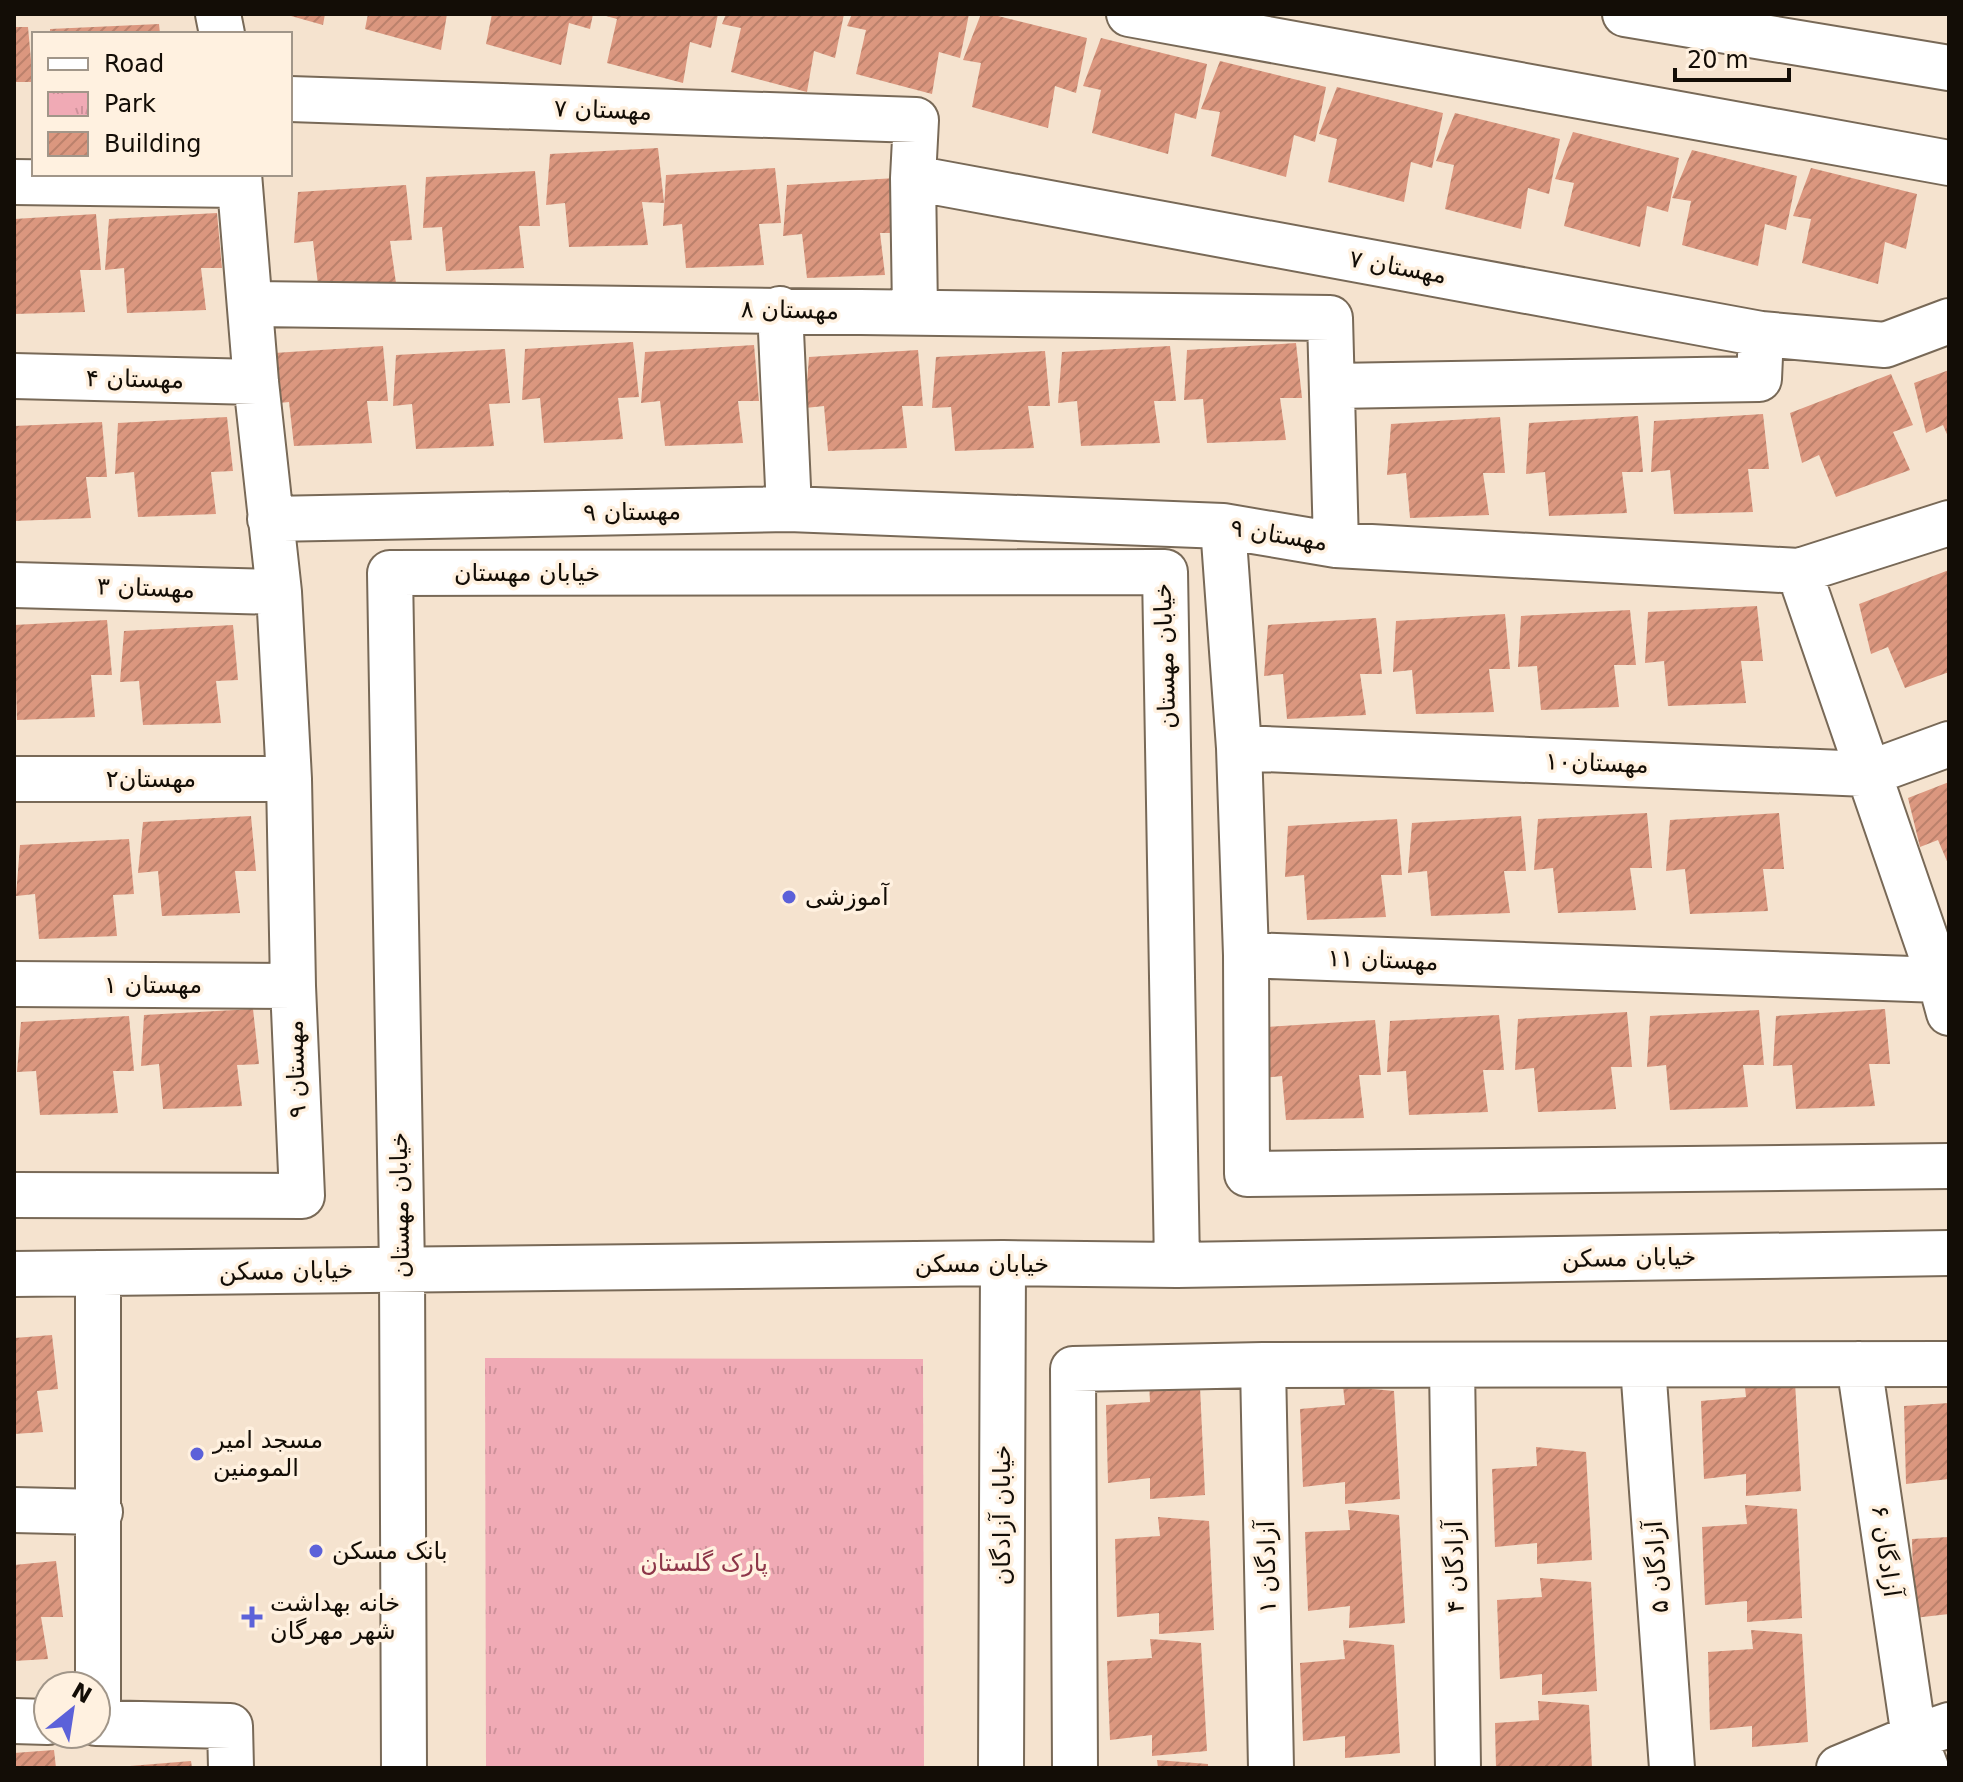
<svg xmlns="http://www.w3.org/2000/svg" width="1963" height="1782" font-family="'DejaVu Sans','Noto Naskh Arabic',sans-serif">
  <defs>
    <pattern id="park-tufts" width="24" height="20" patternUnits="userSpaceOnUse" patternTransform="scale(2)"><rect width="24" height="20" fill="#f0aab5"/><path d="M3 7l-1-3M5 7V3M7 7l1-3M15 17l-1-3M17 17v-4M19 17l1-3" fill="none" stroke="#cd919a"/></pattern>
    <pattern id="building-hatch" width="6" height="6" patternUnits="userSpaceOnUse" patternTransform="scale(2)"><rect width="6" height="6" fill="#db977f"/><path d="M-1 1l2-2M0 6l6-6M5 7l2-2" fill="none" stroke="#bb816c"/></pattern>
  </defs>
  <rect width="100%" height="100%" fill="#f5e3cf"/>
  <path fill="url(#park-tufts)" d="M485,1358L923,1359L924,1768H486Z"/>
  <path fill="url(#building-hatch)" d="M284,14H325L323,25Z
    M368,14H447L441,50L365,29Z
    M492,14H593L590,29L569,23L561,65L486,44Z
    M599,14H718L711,48L690,42L683,83L607,63L617,19Z
    M726,14H844L835,58L814,51L807,92L731,72L741,28L722,24Z
    M852,14H969L960,58L939,52L932,94L856,74L866,30L847,26Z
    M981,14H990L1087,38L1076,93L1055,86L1048,128L972,107L981,63L963,60Z
    M159,24L160,34H50V29Z
    M14,27H28L33,82H14Z
    M1101,38L1207,64L1196,119L1175,113L1168,154L1092,133L1101,90L1083,86Z
    M1220,61L1326,87L1315,142L1294,135L1286,177L1211,156L1220,112L1201,109Z
    M1337,87L1443,113L1432,168L1411,162L1404,202L1328,182L1337,139L1319,134Z
    M1455,113L1560,139L1549,194L1528,188L1521,229L1445,209L1454,165L1436,161Z
    M1573,132L1679,158L1668,212L1647,206L1640,247L1564,226L1574,183L1555,179Z
    M658,148L664,203L642,202L648,245L569,247L565,203L546,205L550,154Z
    M1692,150L1797,176L1786,230L1765,224L1758,266L1682,245L1691,201L1672,198Z
    M775,168L781,223L759,224L764,265L686,268L682,224L663,226L666,175Z
    M1811,168L1917,194L1906,249L1885,242L1878,284L1802,263L1811,219L1793,216Z
    M535,171L540,226H519L524,268L446,271L442,227L423,228L426,177Z
    M895,178L901,233H880L885,275L807,278L802,234L783,236L787,185Z
    M406,185L412,240L390,241L396,283L318,285L313,241L294,243L298,192Z
    M217,213L222,268H201L206,310L127,313L124,268L105,270L109,219Z
    M96,214L101,270H80L85,312L14,314V219Z
    M633,342L639,397L618,398L623,439L544,443L540,398L522,400L525,349Z
    M1296,343L1302,398H1280L1286,440L1207,443L1203,399L1184,400L1187,350Z
    M754,345L759,401H738L743,443L665,446L660,401L641,403L645,352Z
    M383,346L388,401H367L372,443L294,446L289,402L270,404L274,353Z
    M1170,346L1176,401H1154L1160,443L1081,446L1077,401L1058,403L1062,352Z
    M505,349L510,403L489,404L494,446L416,449L412,404L393,406L396,355Z
    M918,350L923,406H902L907,448L828,451L824,406L805,408L809,357Z
    M1045,351L1050,406H1028L1034,448L955,451L951,407L932,408L936,357Z
    M1949,370V439L1943,425L1926,433L1914,383Z
    M1891,374L1913,425L1893,432L1910,470L1836,497L1819,455L1802,463L1790,413Z
    M1763,414L1769,469H1748L1753,512L1674,514L1670,470L1651,472L1654,421Z
    M1638,416L1643,472H1622L1627,513L1549,516L1545,472L1526,474L1529,423Z
    M227,417L233,471L211,472L216,514L138,517L134,472L115,474L118,423Z
    M1500,417L1505,473H1483L1489,515L1410,518L1406,473L1387,475L1391,424Z
    M102,422L107,477H86L91,518L14,521V426Z
    M1949,570V672L1905,688L1888,647L1871,654L1859,604Z
    M1757,606L1763,661H1741L1746,703L1668,706L1664,661L1645,663L1648,612Z
    M1630,610L1636,665H1614L1619,707L1541,710L1537,666L1518,667L1521,616Z
    M1505,614L1510,669H1489L1494,712L1416,714L1412,670L1393,672L1396,621Z
    M1376,618L1382,674H1360L1366,715L1287,719L1283,674L1264,676L1268,625Z
    M107,620L112,675H91L95,717L17,720L14,625Z
    M233,625L238,680L216,681L221,723L143,725L139,681L120,682L124,631Z
    M1949,782V866L1938,840L1920,847L1908,798Z
    M1647,813L1652,868H1630L1636,910L1558,913L1553,868L1534,870L1538,819Z
    M1779,813L1784,869H1763L1768,911L1690,914L1685,869L1666,871L1670,820Z
    M251,816L256,871H235L240,913L162,916L158,871L138,873L143,822Z
    M1521,816L1526,871H1504L1510,913L1431,916L1427,871L1408,873L1412,823Z
    M1397,819L1402,875H1381L1386,917L1307,920L1304,875L1285,877L1288,826Z
    M129,839L134,894L113,895L117,936L39,939L35,894L16,896L20,845Z
    M253,1009L259,1064L237,1065L242,1106L163,1109L159,1064L141,1066L144,1015Z
    M1885,1009L1890,1064H1869L1875,1106L1796,1109L1792,1065L1773,1066L1776,1016Z
    M1759,1010L1764,1065H1743L1748,1107L1670,1110L1666,1065L1647,1067L1650,1016Z
    M1627,1012L1632,1067H1611L1616,1109L1538,1112L1534,1068L1515,1070L1518,1019Z
    M1499,1015L1504,1070H1483L1488,1112L1409,1115L1406,1071L1387,1072L1390,1021Z
    M129,1016L134,1071H113L118,1113L40,1115L36,1071L17,1072L21,1022Z
    M1375,1020L1381,1075H1359L1364,1118L1286,1120L1282,1076L1263,1078L1267,1027Z
    M52,1335L58,1389L37,1391L43,1432L14,1434V1338Z
    M1744,1378L1795,1382L1801,1491L1746,1496V1474L1704,1479L1701,1401L1746,1397Z
    M1149,1382L1200,1387L1205,1495L1150,1499V1478L1108,1483L1106,1405L1150,1402Z
    M1343,1386L1394,1391L1400,1499L1345,1504V1482L1303,1487L1300,1409L1345,1405Z
    M1949,1403V1479L1906,1484L1904,1406Z
    M1536,1447L1586,1452L1592,1560L1537,1564V1543L1495,1547L1492,1469L1537,1466Z
    M1745,1505L1797,1509L1802,1618L1747,1622V1601L1705,1605L1702,1527L1747,1524Z
    M1348,1510L1399,1515L1405,1623L1349,1628L1350,1606L1308,1611L1305,1532L1350,1530Z
    M1158,1517L1209,1521L1214,1630L1159,1634V1613L1117,1617L1115,1539L1160,1536Z
    M1949,1537V1614L1914,1618L1912,1539Z
    M56,1561L63,1617H41L48,1659L14,1661V1565Z
    M1540,1578L1591,1582L1597,1691L1542,1695V1674L1500,1679L1497,1600L1542,1597Z
    M1751,1630L1802,1634L1808,1742L1752,1747V1726L1710,1730L1708,1652L1753,1649Z
    M1150,1639L1201,1643L1207,1751L1152,1756V1735L1110,1740L1107,1661L1152,1658Z
    M1343,1640L1394,1645L1400,1753L1345,1758V1736L1303,1741L1300,1663L1345,1659Z
    M1538,1701L1589,1705L1592,1768H1496L1495,1723L1539,1720Z
    M54,1750L56,1768H14V1753Z
    M1157,1760L1208,1764V1768H1158Z
    M191,1761L192,1768H130V1766Z"/>
  <g fill="none" stroke-linecap="round" stroke-linejoin="round">
    <defs>
      <path id="minor" d="M218,14L222,34
        M1129,14L1949,163
        M290,99L916,120L913,178L915,311
        M913,178L1761,334L1885,345L1949,321
        M14,182L239,185
        M251,304L1330,318L1336,545
        M780,309L789,509
        M14,376L256,382
        M1333,386L1759,379L1761,334
        M270,519L789,509L1223,526L1336,545L1799,571L1949,523
        M1223,526L1239,748L1246,955L1940,980L1949,976
        M1799,571L1940,980L1949,1013
        M14,585L279,592
        M1239,748L1867,774L1949,744
        M14,779H289
        M1246,955L1247,1174L1949,1166
        M14,984L293,986
        M14,1195L302,1196L293,986L289,779L279,592L256,382L239,174
        M98,1273V1723
        M14,1274L1003,1263L1177,1265L1949,1253
        M1859,1364L1914,1737L1949,1725
        M1263,1365L1271,1768
        M1452,1366L1458,1768
        M1643,1366L1672,1768
        M14,1510L100,1512
        M14,1721L48,1722
        M96,1723L230,1726L231,1768
        M404,1768L402,1270L390,573L1165,572L1177,1265
        M1001,1768L1003,1263
        M1075,1768L1073,1369L1263,1365L1949,1364
        M1839,1768L1914,1737L1926,1768"/>
      <path id="major" d="M1625,14L1949,68"/>
    </defs>
    <use href="#minor" stroke="#786957" stroke-width="48"/>
    <use href="#major" stroke="#786957" stroke-width="48"/>
    <use href="#minor" stroke="#fff" stroke-width="44"/>
    <use href="#major" stroke="#fff" stroke-width="44"/>
  </g>
  <g fill="#5c61d9" stroke="#fff1e0" stroke-width="3">
    <circle cx="789" cy="897" r="8"/>
    <circle cx="197" cy="1454" r="8"/>
    <circle cx="316" cy="1551" r="8"/>
    <path d="M248 1605h8v8h8v8h-8v8h-8v-8h-8v-8h8z"/>
  </g>
  <g text-anchor="middle" stroke-width="7" stroke-linejoin="round" paint-order="stroke">
    <g font-size="24" fill="#130d06" stroke="#fff1e0">
      <text transform="translate(603 110) rotate(2)" y="8">مهستان ۷</text>
      <text transform="translate(1398 267) rotate(10)" y="8">مهستان ۷</text>
      <text transform="translate(790 310) rotate(1)" y="8">مهستان ۸</text>
      <text transform="translate(135 379) rotate(1)" y="8">مهستان ۴</text>
      <text transform="translate(632 512) rotate(-1)" y="8">مهستان ۹</text>
      <text transform="translate(1279 535) rotate(9)" y="8">مهستان ۹</text>
      <text x="527" y="581">خیابان مهستان</text>
      <text transform="translate(146 588) rotate(2)" y="8">مهستان ۳</text>
      <text transform="translate(1165 656) rotate(-92)" y="8">خیابان مهستان</text>
      <text transform="translate(1597 763) rotate(2)" y="8">مهستان۱۰</text>
      <text x="151" y="787">مهستان۲</text>
      <text transform="translate(1383 960) rotate(2)" y="8">مهستان ۱۱</text>
      <text x="153" y="993">مهستان ۱</text>
      <text transform="translate(296 1069) rotate(-92)" y="8">مهستان ۹</text>
      <text transform="translate(400 1205) rotate(-91)" y="8">خیابان مهستان</text>
      <text transform="translate(1629 1258) rotate(-1)" y="8">خیابان مسکن</text>
      <text x="982" y="1272">خیابان مسکن</text>
      <text transform="translate(286 1271) rotate(-1)" y="8">خیابان مسکن</text>
      <text transform="translate(1002 1515) rotate(-90)" y="8">خیابان آزادگان</text>
      <text transform="translate(1886 1551) rotate(82)" y="8">آزادگان ۶</text>
      <text transform="translate(1267 1567) rotate(-91)" y="8">آزادگان ۱</text>
      <text transform="translate(1455 1567) rotate(-91)" y="8">آزادگان ۴</text>
      <text transform="translate(1657 1567) rotate(-94)" y="8">آزادگان ۵</text>
    </g>
    <g font-size="24" fill="#130d06" stroke="#fff1e0" text-anchor="start">
      <text x="805" y="905">آموزشی</text>
      <text x="213" y="1448">مسجد امیر<tspan x="213" dy="28">المومنین</tspan></text>
      <text x="332" y="1559">بانک مسکن</text>
      <text x="270" y="1611">خانه بهداشت<tspan x="270" dy="28">شهر مهرگان</tspan></text>
    </g>
    <g font-size="24" fill="#8d3649" stroke="#fff1e0">
      <text x="704" y="1571">پارک گلستان</text>
    </g>
  </g>
  <rect width="1963" height="1782" fill="none" stroke="#130d06" stroke-width="32"/>
  <rect x="32" y="32" width="260" height="144" fill="#fff1e0" stroke="#a19689" stroke-width="2"/>
  <rect x="48" y="58" width="40" height="12" fill="#ffffff" stroke="#a19689" stroke-width="2"/>
  <text x="104" y="72" font-size="24" fill="#130d06">Road</text>
  <rect x="48" y="92" width="40" height="24" fill="url(#park-tufts)" stroke="#a19689" stroke-width="2"/>
  <text x="104" y="112" font-size="24" fill="#130d06">Park</text>
  <rect x="48" y="132" width="40" height="24" fill="url(#building-hatch)" stroke="#a19689" stroke-width="2"/>
  <text x="104" y="152" font-size="24" fill="#130d06">Building</text>
  <g transform="translate(72 1710) rotate(30)"><circle r="38" fill="#fff1e0" stroke="#a19689" stroke-width="2"/>
  <path d="M0-6L14 30L0 20L-14 30Z" fill="#5c61d9"/>
  <text y="-12" font-size="22" font-weight="bold" text-anchor="middle" fill="#130d06">N</text>
  </g>
  <path d="M1675 68v12h114v-12" fill="none" stroke="#130d06" stroke-width="4"/>
  <text x="1687" y="68" font-size="24" fill="#130d06" stroke="#fff1e0" stroke-width="6" paint-order="stroke">20 m</text>
</svg>
